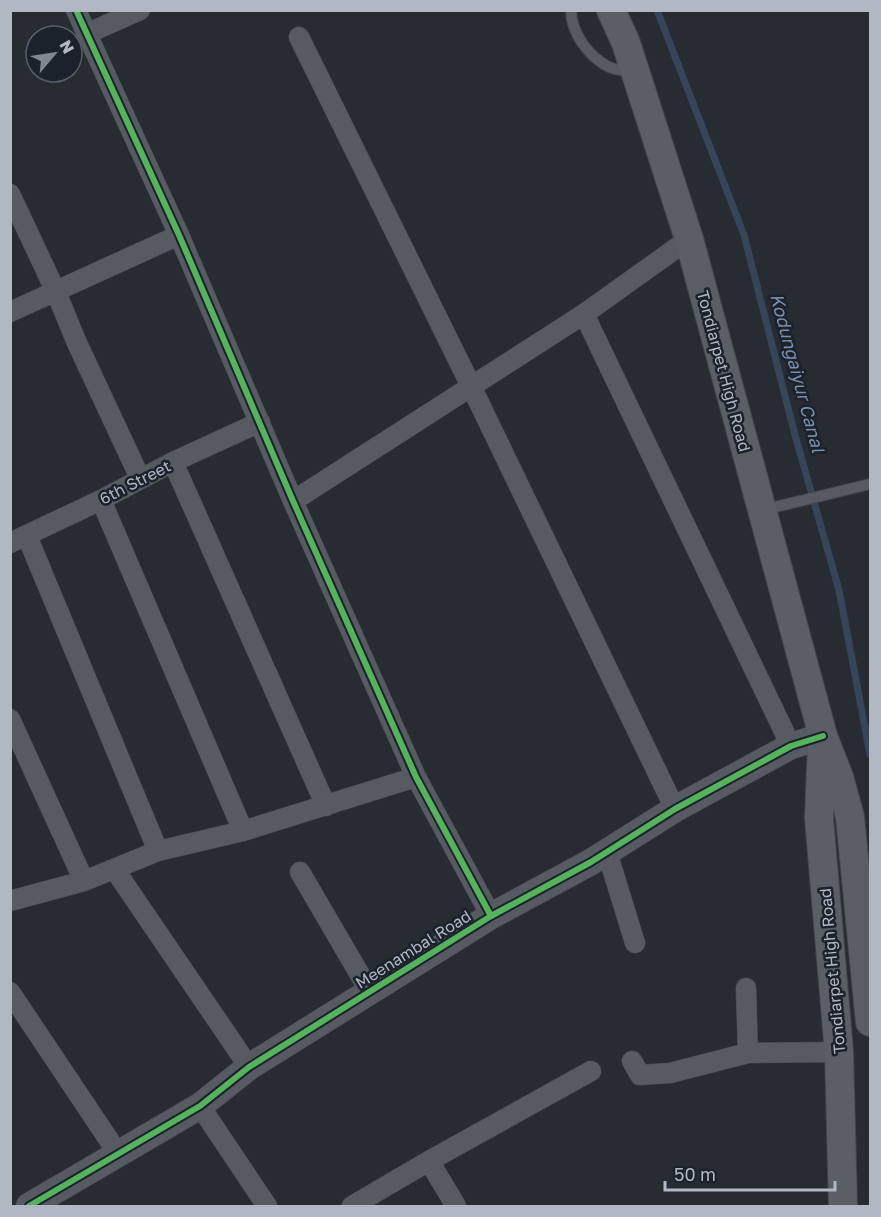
<svg xmlns="http://www.w3.org/2000/svg" width="881" height="1217" font-family="'Golos Text',sans-serif">
  <rect width="100%" height="100%" fill="#272c32"/>
  <g fill="none" stroke-linecap="round" stroke-linejoin="round">
    <path stroke="#35455a" stroke-width="7" d="M657,10L744,235L795,435L839,590L870,754"/>
    <defs>
      <path id="service" d="M571,10C571,33 589,57 609,67C616,70 625,71 632,72
        M763,510L870,484"/>
      <path id="minor" d="M76,10L179,235L293,501L416,777L491,916
        M86,34L140,10
        M299,37L471,386L675,809
        M10,194L56,292L77,343L140,478
        M10,312L179,235
        M584,314L791,746
        M173,462L326,806
        M101,500L243,831
        M293,501L584,314L689,239
        M27,536L158,851
        M10,543L101,500L173,462L260,422
        M10,719L84,881
        M607,852L635,943
        M115,870L249,1067
        M300,872L370,992
        M10,901L84,881L158,851L243,831L416,777
        M746,988L748,1053
        M10,992L119,1155
        M632,1061L640,1075L670,1073L748,1053L839,1052
        M200,1106L267,1206
        M429,1161L456,1206
        M352,1206L429,1161L591,1071"/>
      <path id="tertiary" d="M29,1206L200,1106L249,1067L491,916L591,862L675,809L791,746L823,736"/>
      <path id="secondary" d="M611,10L626,43L689,239L823,736L839,777L850,817L870,1022
        M822,744L819,818L839,1052L843,1206"/>
    </defs>
    <use href="#service" stroke="#44484d" stroke-width="12"/>
    <use href="#minor" stroke="#44484d" stroke-width="21"/>
    <use href="#tertiary" stroke="#44484d" stroke-width="27"/>
    <use href="#secondary" stroke="#44484d" stroke-width="30"/>
    <use href="#service" stroke="#565a61" stroke-width="10"/>
    <use href="#minor" stroke="#565a61" stroke-width="20"/>
    <use href="#tertiary" stroke="#565a61" stroke-width="26"/>
    <use href="#secondary" stroke="#5a5f66" stroke-width="28"/>
    <defs>
      <path id="cycleway" d="M76,10L179,235L293,501L416,777L491,916
        M29,1206L200,1106L249,1067L491,916L591,862L675,809L791,746L823,736"/>
    </defs>
    <use href="#cycleway" stroke="#1b222c" stroke-width="10"/>
    <use href="#cycleway" stroke="#56b35d" stroke-width="6"/>
  </g>
  <g text-anchor="middle" stroke-width="5" stroke-linejoin="round" paint-order="stroke">
    <g font-size="16" fill="#b0b8c4" stroke="#1b222c">
      <text transform="translate(724 371) rotate(75)" y="6">Tondiarpet High Road</text>
      <text transform="translate(135 482) rotate(-27)" y="6">6th Street</text>
      <text transform="translate(413 949) rotate(-32)" y="6">Meenambal Road</text>
      <text transform="translate(832 971) rotate(-95)" y="6">Tondiarpet High Road</text>
    </g>
    <g font-size="18" font-style="italic" fill="#7a8fab" stroke="#1b222c">
      <text transform="translate(797 373) rotate(75)" y="6">Kodungaiyur Canal</text>
    </g>
  </g>
  <rect width="881" height="1217" fill="none" stroke="#b0b8c4" stroke-width="24"/>
  <g transform="translate(54 54) rotate(61)"><circle r="28" fill="#1b222c" stroke="#575e69" stroke-width="1.5"/>
  <path d="M0-4.5L10 22L0 15L-10 22Z" fill="#808791"/>
  <text y="-9" font-size="16" font-weight="bold" text-anchor="middle" fill="#b0b8c4">N</text>
  </g>
  <path d="M665 1181v9h170v-9" fill="none" stroke="#b0b8c4" stroke-width="3"/>
  <text x="674" y="1181" font-size="18" fill="#b0b8c4" stroke="#1b222c" stroke-width="4.5" paint-order="stroke">50 m</text>
</svg>
